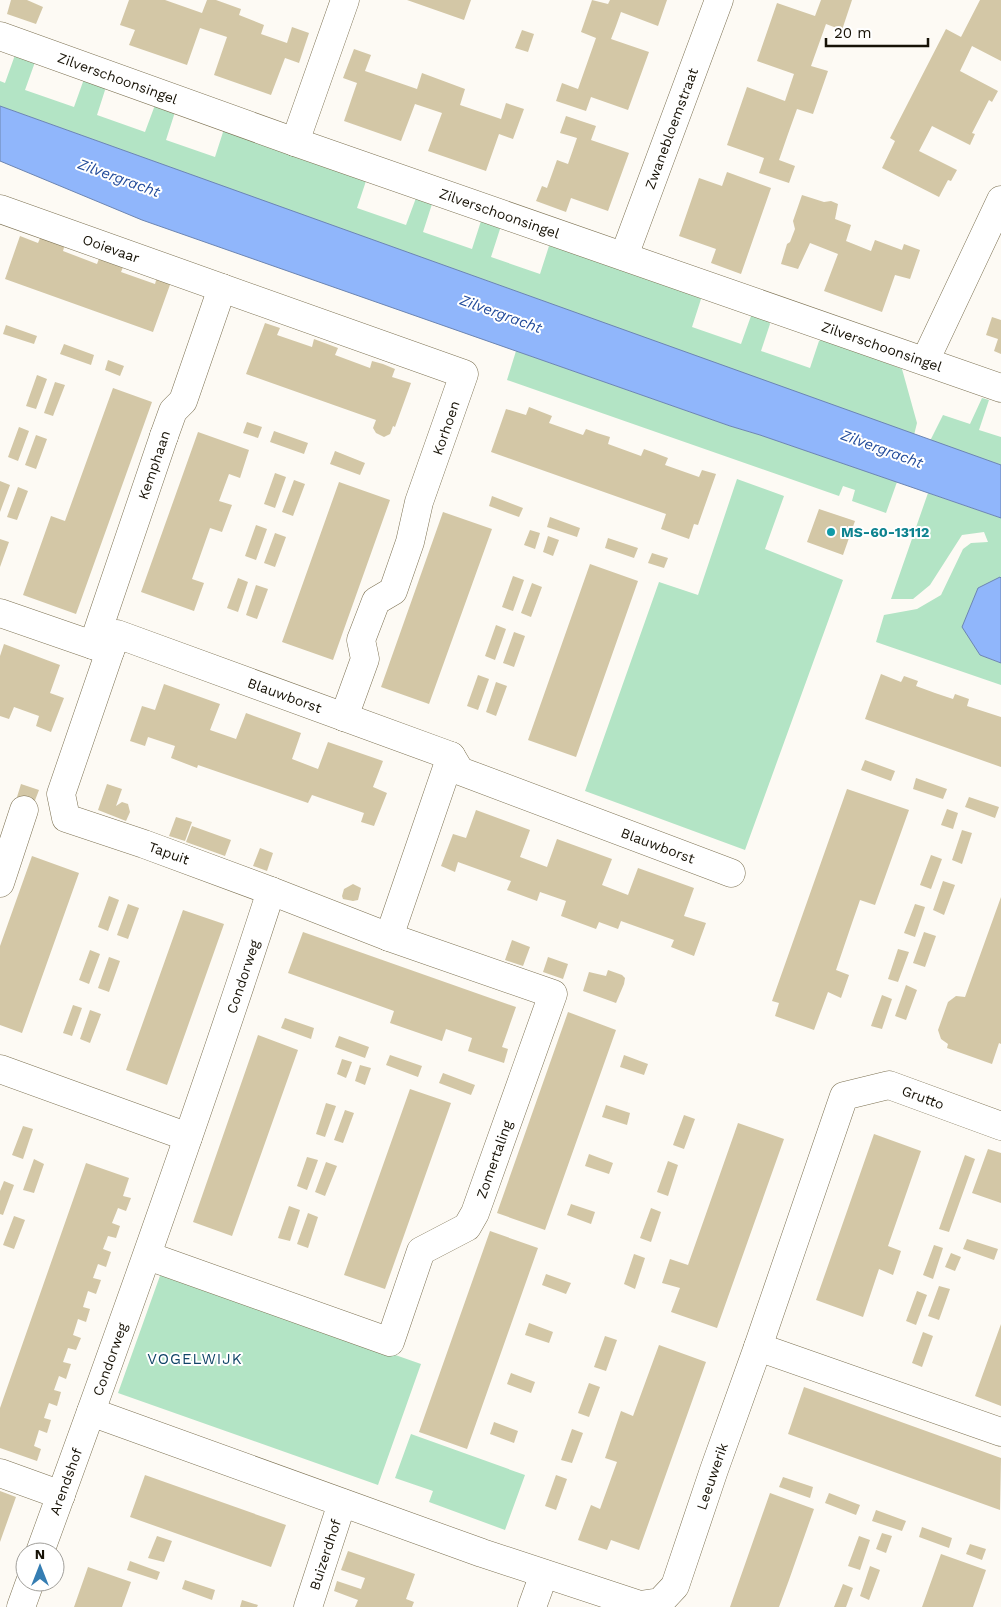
<svg xmlns="http://www.w3.org/2000/svg" width="1001" height="1607" font-family="'Work Sans',sans-serif">
  <rect width="100%" height="100%" fill="#fdfaf4"/>
  <path fill="#b3e4c5" d="M15,55L35,62L25,90L74,107L84,79L106,87L97,115L145,132L155,105L175,112L166,140L215,157L224,129L366,181L357,208L406,225L416,198L432,204L423,232L472,249L481,221L499,225L500,229L491,257L540,274L549,246L553,245L698,296L701,299L692,327L741,344L751,316H754L768,320L770,324L761,351L810,368L819,341L823,339L902,369L917,423L914,435L0,106V81L5,83Z
    M516,351L730,426L760,435L897,482L886,513L852,501L855,490L843,486L839,496L507,380Z
    M982,398L989,400L979,430L1001,437V465L930,441L943,415L970,424Z
    M737,479L784,496L765,549L843,580L745,850L585,791L659,582L698,595Z
    M928,493L1001,518V578L978,588L980,655L1001,663V685L876,642L884,615L917,609L941,595L963,549L971,543L988,542L984,532L962,535L930,585L913,599H891Z
    M161,1273L421,1364L378,1485L118,1393Z
    M411,1434L525,1475L505,1530L429,1502L433,1491L395,1478Z"/>
  <path fill="#90b6fb" stroke="#6c85b2" d="M0,106L1001,465V518L760,435L730,426L142,220L0,161Z
    M1000,577L1001,578V663L980,655L962,627L978,588Z"/>
  <path fill="#d3c7a6" d="M11,0H27L43,7L36,24L7,14Z
    M129,0H165L202,13L207,0H216L241,9L239,15L264,25L261,34L287,43L292,27L309,33L299,63L285,58L271,95L214,75L227,37L200,28L187,65L129,45L135,30L120,25Z
    M407,0H471L464,20Z
    M592,0L608,4L610,0H667L658,26L621,12L616,26L611,39L649,52L628,110L591,97L586,111L556,101L562,83L578,89L596,38L581,32Z
    M821,0H852L842,30L826,24L811,66L828,71L813,114L797,109L788,134L779,160L795,166L789,183L759,173L764,158L727,145L747,87L785,101L794,74L757,61L777,3L815,16Z
    M980,0H1001V61L972,46L960,71L998,91L992,102L989,100L972,133L975,134L970,145L932,126L919,151L957,170L951,181L948,180L939,197L882,168L895,141L890,138L946,29L961,37Z
    M522,30L534,34L528,52L515,48Z
    M354,49L371,55L365,71L417,89L422,73L465,89L460,105L501,119L506,103L524,109L513,139L499,134L486,171L428,151L442,113L415,104L401,141L344,121L357,83L343,78Z
    M566,116L596,126L591,140L629,153L608,211L571,198L566,212L536,201L542,186L547,188L557,160L568,164L577,138L560,133Z
    M727,172L771,188L741,274L711,263L716,249L679,236L699,178L722,186Z
    M802,195L824,202L831,201L838,204L835,219L851,225L846,241L871,251L875,240L902,250L904,244L920,250L910,279L895,275L882,312L824,291L838,254L810,243L798,269L781,264L787,244L790,242L795,229L793,221Z
    M20,236L38,243L41,236L65,244L63,251L97,264L100,256L124,265L121,272L155,284L157,277L171,282L153,332L5,279Z
    M992,317L1001,320V354L994,351L998,339L986,335Z
    M265,323L280,328L277,335L312,347L314,339L338,348L335,355L370,368L372,361L383,364L395,369L392,377L411,383L395,427L393,426L390,434L384,437L376,433L373,428L376,420L246,374Z
    M6,325L37,336L34,344L3,334Z
    M64,344L94,355L91,365L60,354Z
    M108,360L124,366L120,376L105,370Z
    M37,375L47,379L36,409L26,406Z
    M55,382L65,385L53,416L44,413Z
    M113,388L152,402L76,614L23,595L51,516L65,521Z
    M529,407L552,416L549,423L583,435L586,429L597,433L610,437L608,444L641,456L644,449L655,453L668,458L665,465L699,477L702,470L716,474L698,525L694,524L689,539L661,529L666,514L491,452L506,409L526,415Z
    M247,422L262,427L258,438L243,433Z
    M19,427L29,431L18,461L8,457Z
    M274,431L308,443L304,454L270,442Z
    M198,432L249,450L240,478L229,474L219,501L232,505L222,532L210,528L192,579L204,583L194,611L141,592Z
    M36,435L47,439L36,469L25,465Z
    M335,451L365,463L360,475L330,464Z
    M275,473L286,477L275,508L264,504Z
    M294,480L305,484L293,516L282,512Z
    M0,481L10,485L0,512Z
    M339,482L390,500L333,660L282,642Z
    M18,487L28,491L17,520L7,517Z
    M492,496L523,508L519,517L489,506Z
    M819,509L855,521L843,555L807,542Z
    M443,512L492,529L429,704L381,687Z
    M550,517L580,528L577,537L547,527Z
    M256,525L267,529L256,560L245,556Z
    M530,530L540,533L535,549L524,545Z
    M275,533L286,537L275,567L264,563Z
    M548,536L559,540L553,556L543,552Z
    M608,538L638,548L634,558L605,548Z
    M0,539L9,542L0,567Z
    M652,553L668,558L664,568L648,563Z
    M590,564L638,581L576,757L528,740Z
    M513,576L524,580L513,611L502,607Z
    M238,578L248,582L238,612L227,608Z
    M532,583L542,587L531,617L521,613Z
    M256,585L268,589L257,619L246,615Z
    M496,625L506,629L495,660L485,656Z
    M514,632L525,636L514,667L503,663Z
    M4,644L60,665L50,693L64,698L51,732L36,726L39,716L14,707L9,719L0,716V656Z
    M881,674L901,682L904,676L918,681L916,686L935,693L953,699L955,694L969,699L967,706L1001,717V767L865,719Z
    M478,675L489,679L478,710L467,706Z
    M496,682L507,686L496,716L486,712Z
    M164,684L220,704L210,730L236,739L246,713L301,733L292,759L318,769L328,742L383,761L373,787L387,793L374,826L361,822L364,813L312,795L308,803L198,765L197,768L171,758L175,746L148,737L145,746L130,741L142,706L155,710Z
    M865,760L895,771L891,781L861,770Z
    M916,778L947,789L943,799L913,789Z
    M21,784L39,790L34,803L17,797Z
    M107,784L122,789L116,806L122,802L128,804L130,812L126,821L98,810Z
    M847,789L909,810L875,905L860,900L852,923L836,970L849,975L841,998L828,992L814,1030L775,1016L779,1003L772,1001Z
    M969,797L999,807L995,818L965,807Z
    M947,809L958,813L953,829L941,825Z
    M476,810L530,830L520,857L547,867L557,839L612,859L602,885L628,895L638,868L694,888L684,916L706,923L694,956L671,947L674,940L621,921L618,929L599,922L596,929L561,916L566,901L540,892L537,901L507,890L511,881L458,862L455,872L441,866L453,834L466,838Z
    M176,817L192,822L185,841L169,836Z
    M192,826L231,840L225,856L186,842Z
    M962,830L972,833L962,864L952,860Z
    M260,848L273,853L267,871L253,866Z
    M931,855L942,859L931,889L920,885Z
    M32,856L79,873L22,1033L0,1025V946Z
    M943,881L955,885L944,915L933,910Z
    M353,884L361,888L358,900L353,901L343,899L342,896L344,889Z
    M109,896L119,900L108,931L98,927Z
    M1001,897V1044L999,1043L992,1064L947,1048L948,1044L941,1039L938,1030L948,1002L956,996L965,997Z
    M128,904L139,908L128,939L117,935Z
    M915,904L925,907L915,937L904,933Z
    M183,910L224,924L167,1085L126,1070Z
    M303,932L516,1007L502,1047L508,1049L504,1063L468,1051L472,1038L446,1029L442,1041L390,1023L394,1011L288,973Z
    M924,932L936,936L925,967L913,963Z
    M512,940L530,947L523,966L505,960Z
    M898,949L909,952L898,982L888,979Z
    M90,950L100,954L89,984L79,980Z
    M109,957L120,961L109,992L98,988Z
    M548,957L568,964L563,979L543,972Z
    M608,970L622,975L625,978L624,984L616,1003L583,991L589,972L606,976Z
    M906,985L917,990L906,1020L895,1016Z
    M882,995L892,999L882,1029L871,1026Z
    M73,1005L82,1008L72,1036L63,1033Z
    M90,1010L101,1014L90,1043L80,1039Z
    M568,1012L616,1030L545,1230L497,1213Z
    M285,1018L314,1028L311,1039L281,1028Z
    M258,1035L298,1050L232,1236L193,1222Z
    M339,1036L369,1047L365,1058L335,1047Z
    M390,1055L422,1066L418,1077L386,1065Z
    M624,1055L648,1064L644,1075L620,1067Z
    M342,1059L352,1062L346,1078L337,1074Z
    M360,1065L371,1068L365,1085L355,1081Z
    M443,1073L475,1085L471,1095L439,1083Z
    M410,1089L451,1103L385,1289L344,1275Z
    M326,1103L336,1106L325,1137L316,1134Z
    M606,1105L630,1113L627,1125L602,1117Z
    M345,1110L354,1113L343,1143L334,1140Z
    M684,1115L695,1119L684,1149L673,1145Z
    M738,1123L784,1139L717,1328L671,1312L680,1288L662,1283L670,1259L688,1265Z
    M23,1126L33,1129L23,1159L12,1155Z
    M874,1134L921,1151L888,1246L901,1251L893,1275L879,1269L863,1317L816,1300Z
    M988,1149L1001,1153V1203L972,1193Z
    M589,1154L613,1163L609,1174L585,1166Z
    M965,1155L975,1159L949,1232L939,1229Z
    M307,1157L318,1160L307,1190L297,1186Z
    M34,1159L44,1164L34,1193L23,1190Z
    M668,1161L678,1165L668,1196L657,1192Z
    M326,1162L337,1166L325,1196L315,1192Z
    M86,1163L129,1178L123,1196L131,1198L126,1211L118,1208L112,1223L120,1226L116,1238L108,1236L103,1249L111,1252L106,1267L98,1264L93,1278L101,1280L96,1294L88,1291L83,1307L90,1309L86,1322L78,1319L73,1335L81,1338L76,1350L68,1348L63,1362L71,1364L66,1379L59,1376L54,1390L61,1392L57,1406L49,1403L44,1418L51,1420L47,1433L39,1430L34,1446L41,1449L37,1461L0,1448V1408Z
    M4,1181L14,1185L3,1215L0,1214V1191Z
    M571,1204L595,1212L591,1224L567,1215Z
    M289,1206L300,1210L290,1241L278,1238Z
    M651,1208L661,1212L651,1242L640,1238Z
    M308,1213L318,1217L308,1248L297,1244Z
    M14,1216L25,1220L14,1249L3,1245Z
    M490,1231L538,1248L467,1449L419,1432Z
    M967,1239L998,1249L994,1260L963,1249Z
    M934,1245L943,1248L933,1279L923,1275Z
    M951,1253L961,1257L955,1271L945,1267Z
    M634,1254L645,1258L635,1289L624,1284Z
    M546,1274L571,1283L566,1294L542,1285Z
    M939,1286L950,1289L939,1320L928,1316Z
    M917,1291L927,1295L916,1325L906,1321Z
    M529,1323L553,1332L549,1343L525,1335Z
    M1001,1324V1406L975,1396Z
    M923,1332L933,1336L922,1367L912,1363Z
    M605,1336L617,1340L606,1371L594,1367Z
    M659,1345L706,1362L639,1550L611,1540L607,1550L578,1540L591,1505L600,1509L617,1462L605,1458L621,1411L633,1416Z
    M511,1373L535,1382L531,1393L507,1384Z
    M589,1383L600,1387L589,1417L578,1413Z
    M804,1387L1001,1458L1000,1510L788,1434Z
    M494,1422L518,1431L514,1443L490,1434Z
    M572,1429L583,1433L572,1463L561,1460Z
    M145,1475L286,1525L271,1567L130,1517Z
    M556,1475L567,1479L556,1510L545,1506Z
    M783,1477L813,1487L810,1498L779,1487Z
    M0,1491L16,1497L0,1542Z
    M770,1493L814,1509L789,1580L779,1607H730Z
    M829,1493L860,1505L856,1515L825,1503Z
    M876,1510L906,1521L902,1531L872,1521Z
    M922,1527L952,1538L949,1548L919,1537Z
    M882,1533L892,1536L886,1553L876,1549Z
    M157,1536L172,1541L164,1562L148,1558Z
    M859,1536L870,1540L860,1570L848,1566Z
    M970,1544L986,1549L982,1560L966,1554Z
    M348,1551L415,1574L406,1599L414,1602L412,1607H355L358,1600L334,1591L337,1581L361,1589L365,1578L341,1570Z
    M941,1554L986,1570L973,1607H922Z
    M130,1561L160,1572L157,1580L127,1570Z
    M870,1566L880,1570L869,1600L860,1596Z
    M88,1567L131,1582L122,1607H74Z
    M185,1580L215,1590L212,1600L182,1589Z
    M843,1584L853,1588L846,1607H834Z
    M242,1600L258,1605L257,1607H240Z"/>
  <g fill="none" stroke-linecap="round" stroke-linejoin="round">
    <defs>
      <path id="pedestrian" d="M93,645L164,436"/>
      <g id="minor">
        <path id="s1" d="M0,36L295,142L1001,388"/>
        <path d="M295,142L345,0"/>
        <path id="s2" d="M0,209L464,374L419,502L410,542L393,591L376,601L361,640L365,659L344,717"/>
        <path id="s3" d="M624,256L719,0"/>
        <path d="M925,361L1001,200"/>
        <path d="M164,436L173,411L183,401L222,288"/>
        <path d="M0,613L110,651"/>
        <path d="M0,883L24,810"/>
        <path d="M389,937L451,756"/>
        <path d="M0,1069L188,1137"/>
        <path id="s4" d="M148,1256L390,1342L421,1251L467,1227L475,1213L553,994L389,937L271,891L144,844L66,818L61,794L110,651L117,634L451,756L460,771L731,873"/>
        <path d="M758,1347L1001,1432"/>
        <path id="s5" d="M91,1412L482,1553L640,1605L660,1602L675,1586L714,1470L758,1347L844,1096L889,1085L1001,1126"/>
        <path d="M0,1473L61,1495"/>
        <path id="s6" d="M40,1552C120,1333 199,1113 271,891"/>
        <path d="M21,1607L30,1582"/>
        <path id="s7" d="M308,1607L342,1503"/>
        <path d="M532,1607L544,1574"/>
      </g>
    </defs>
    <use href="#pedestrian" stroke="#7d7253" stroke-width="29"/>
    <use href="#minor" stroke="#7d7253" stroke-width="29"/>
    <use href="#pedestrian" stroke="#fff" stroke-width="28"/>
    <use href="#minor" stroke="#fff" stroke-width="28"/>
  </g>
  <circle fill="#0f9aa8" stroke="#fff" stroke-width="2" cx="831" cy="532" r="5"/>
  <g text-anchor="middle" stroke-width="4" stroke-linejoin="round" paint-order="stroke">
    <g font-size="14" fill="#171206" stroke="#fff">
      <text dy="5" stroke="none"><textPath href="#s1" startOffset="125">Zilverschoonsingel</textPath></text>
      <text dy="5" stroke="none"><textPath href="#s3" startOffset="136">Zwanebloemstraat</textPath></text>
      <text dy="5" stroke="none"><textPath href="#s1" startOffset="530">Zilverschoonsingel</textPath></text>
      <text dy="5" stroke="none"><textPath href="#s2" startOffset="118">Ooievaar</textPath></text>
      <text dy="5" stroke="none"><textPath href="#s1" startOffset="935">Zilverschoonsingel</textPath></text>
      <text transform="translate(446 428) rotate(-71)" y="5">Korhoen</text>
      <text transform="translate(154 465) rotate(-71)" y="5">Kemphaan</text>
      <text dy="5" stroke="none"><textPath href="#s4" startOffset="1544">Blauwborst</textPath></text>
      <text dy="5" stroke="none"><textPath href="#s4" startOffset="1950">Blauwborst</textPath></text>
      <text transform="translate(169 853) rotate(20)" y="5">Tapuit</text>
      <text dy="5" stroke="none"><textPath href="#s6" startOffset="610">Condorweg</textPath></text>
      <text dy="5" stroke="none"><textPath href="#s5" startOffset="1225">Grutto</textPath></text>
      <text dy="5" stroke="none"><textPath href="#s4" startOffset="478">Zomertaling</textPath></text>
      <text dy="5" stroke="none"><textPath href="#s6" startOffset="205">Condorweg</textPath></text>
      <text dy="5" stroke="none"><textPath href="#s5" startOffset="740">Leeuwerik</textPath></text>
      <text dy="5" stroke="none"><textPath href="#s6" startOffset="75">Arendshof</textPath></text>
      <text dy="5" stroke="none"><textPath href="#s7" startOffset="55">Buizerdhof</textPath></text>
    </g>
    <g font-size="14" font-weight="bold" fill="#0d838f" stroke="#fff" text-anchor="start">
      <text x="841" y="537">MS-60-13112</text>
    </g>
    <g font-size="15" font-style="italic" fill="#234c9b" stroke="#fff">
      <text transform="translate(119 178) rotate(20)" y="5">Zilvergracht</text>
      <text transform="translate(501 314) rotate(20)" y="5">Zilvergracht</text>
      <text transform="translate(882 449) rotate(20)" y="5">Zilvergracht</text>
    </g>
    <g font-size="15" letter-spacing="1" fill="#104467" stroke="#fff">
      <text x="195" y="1364">VOGELWIJK</text>
    </g>
  </g>
  <g transform="translate(40 1567)"><circle r="24" fill="#ffffff" stroke="#a2a09b"/>
  <path d="M0-4L9 19L0 12L-9 19Z" fill="#357db2"/>
  <text y="-8" font-size="14" font-weight="bold" text-anchor="middle" fill="#171206">N</text>
  </g>
  <path d="M826 38v8h102v-8" fill="none" stroke="#171206" stroke-width="2.5"/>
  <text x="834" y="38" font-size="15" fill="#171206" stroke="#ffffff" stroke-width="4" paint-order="stroke">20 m</text>
</svg>
